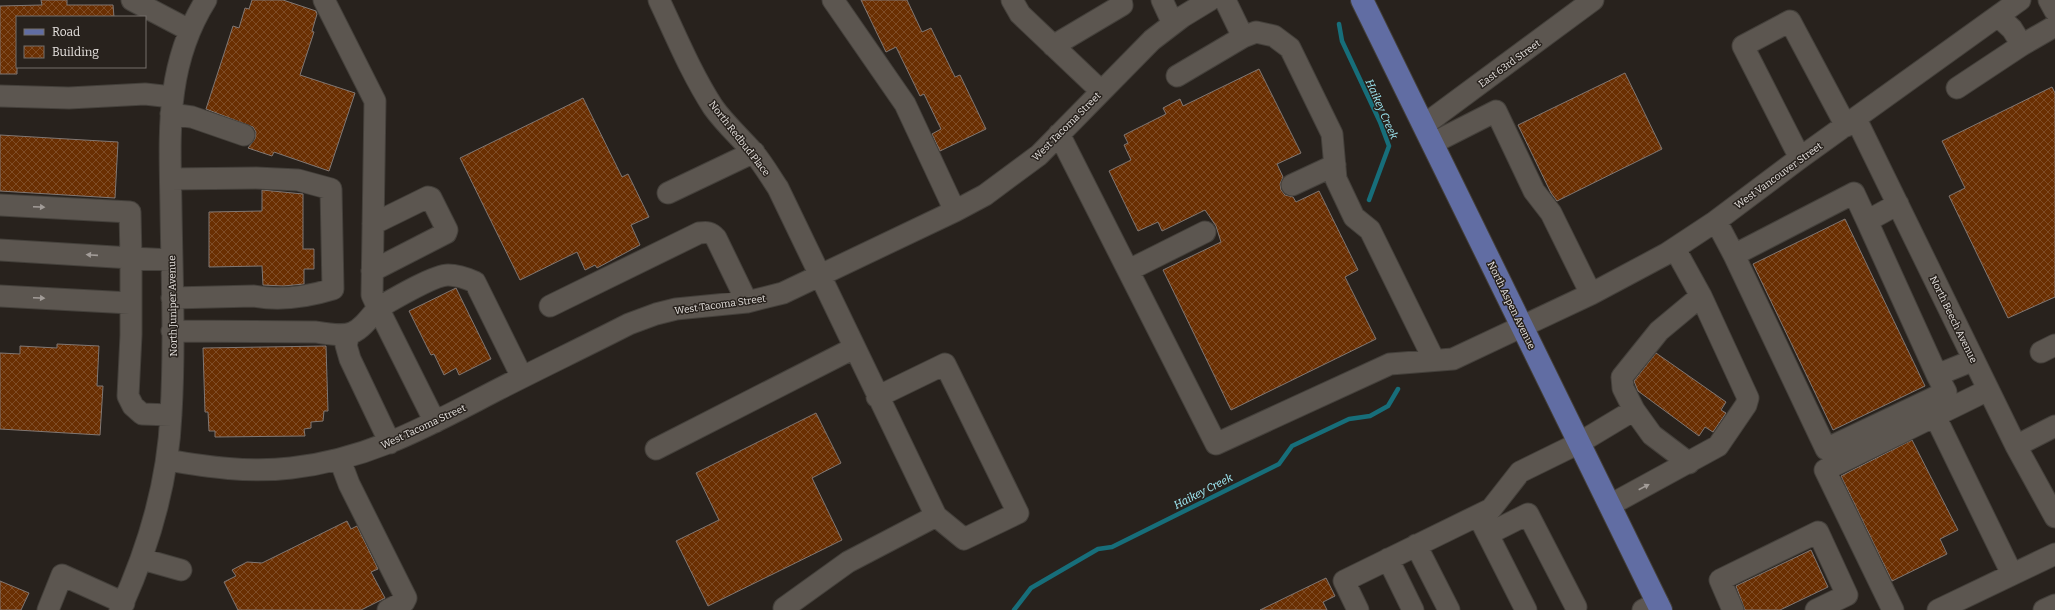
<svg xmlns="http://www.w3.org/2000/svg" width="2055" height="610" font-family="Bitter,serif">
  <defs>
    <pattern id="building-cross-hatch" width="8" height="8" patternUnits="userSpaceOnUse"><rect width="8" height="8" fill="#6a2f02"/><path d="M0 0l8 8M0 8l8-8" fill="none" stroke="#7f4d27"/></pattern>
  </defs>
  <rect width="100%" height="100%" fill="#28221d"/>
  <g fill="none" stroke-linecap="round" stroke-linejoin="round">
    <path stroke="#176e7a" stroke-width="4.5" d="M1339,24L1342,41L1380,122L1389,146L1369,200
      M1014,610L1031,588L1098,549L1112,547L1279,464L1292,446L1349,419L1370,416L1388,406L1398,389"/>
  </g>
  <path fill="url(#building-cross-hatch)" stroke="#807773" d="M41,0H67V5H113L114,17H17V74H0V6L42,5Z
    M252,0H283L316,11L317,14L312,31L314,32L300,75L355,93L329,171L274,152L272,156L248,148L255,139L256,132L253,127L206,109L233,26L239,28L245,8L249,9Z
    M861,0H907L922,32L931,28L955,77L960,75L986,129L940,151L932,134L941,129L924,94L920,96L896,47L886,52Z
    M1259,69L1301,153L1277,164L1283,177L1280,184L1281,190L1285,195L1293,197L1296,202L1319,191L1358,270L1345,277L1376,339L1231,410L1163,270L1221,242L1216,226L1205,210L1162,231L1158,222L1138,231L1109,171L1131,160L1124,145L1128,143L1124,135L1166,114L1163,108L1180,99L1183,106Z
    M1625,73L1662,149L1557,201L1551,193L1518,125Z
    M2052,87L2055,93V297L2008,318L1949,196L1965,188L1942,141Z
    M583,98L622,177L628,174L649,217L631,225L640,245L597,268L595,265L585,270L577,252L520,280L460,158Z
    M0,135L118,142L115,198L0,191Z
    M262,190L303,194V249H314V269H304V284L283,286L263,285L262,266L209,267V212L262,211Z
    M1845,219L1925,386L1833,430L1753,264Z
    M456,288L491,359L459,375L456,368L444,375L434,354L431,355L409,311Z
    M57,344L99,346L97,386H103L100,435L0,429V353L20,354V346L57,348Z
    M326,346L328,411H324L323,421L311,422V428L304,429L305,436L215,437V431H209L208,412H205L203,348Z
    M1656,353L1726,402L1721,410L1726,413L1713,432L1705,427L1699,436L1638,391L1634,381Z
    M816,413L841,463L812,478L842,540L708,606L676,541L719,520L696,473Z
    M1912,440L1958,530L1940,539L1947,554L1892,581L1841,476Z
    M347,521L351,529L357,526L378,569L371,572L385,598L361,610H238L224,582L236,576L232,570L247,562L262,563Z
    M1811,550L1828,587L1780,610H1745L1736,586Z
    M1326,578L1335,596L1323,602L1327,610H1260Z
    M0,581L29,593L21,610H0Z"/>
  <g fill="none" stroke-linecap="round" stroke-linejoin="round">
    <defs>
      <path id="minor" d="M132,0L189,30
        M659,0C676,36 691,73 713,107C725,124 740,137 754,153C763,164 770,176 778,188L936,516L848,562L784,608
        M833,0L905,104L955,211
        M1012,0L1020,14L1101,91
        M1162,0L1173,24
        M2049,0L2055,11
        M1243,37L1256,32L1274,36L1290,48L1332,134L1336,179L1354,217L1370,230L1434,360
        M2022,45L2055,26
        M1053,46L1122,5L1121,0
        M1177,76L1243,37L1225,0
        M1957,88L2022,45L2012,29L1998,16
        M0,96L69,98L145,94L172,97
        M171,114L192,117L244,135
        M1856,119L2016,446L2055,517
        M1424,125L1593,0
        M1059,134L1216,444L1390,364L1453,359L1591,294L1666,254L1716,221L1800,158L2020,0
        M1433,143L1496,111L1534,191L1551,213L1591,294
        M1800,158L1743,46L1790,21L1846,126
        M171,179L256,178L298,180L331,189L333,289C307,297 280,301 254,296L172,298
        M1292,185L1335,165
        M668,193L754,152
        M1898,204L1867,221L1854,193L1734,255L1826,449L1946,392L1937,375L1974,360
        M0,205L130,212L131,258L0,250
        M1716,221L1734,255
        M1867,221L1937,375
        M171,260L131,258V335L128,396L133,406L142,414L171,415
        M1129,270L1205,232
        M372,271L446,233L447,230L431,198L428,197L373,224
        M0,296L130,303
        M550,306L699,233C707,232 711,232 716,238L747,302
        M172,331L316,332C353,338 355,336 378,308L372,295L375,101L324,0
        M349,335L346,345L350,359L390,443
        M2041,352L2055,345
        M877,397L945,364L1018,513L964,539L936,516
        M1935,416L2012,574
        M435,422L378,308C392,300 434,275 448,275C458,275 466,278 475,282L522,377
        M2016,446L2055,426
        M656,449L854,348
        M167,460C208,467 249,473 291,468C371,459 429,425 499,389C542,367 586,346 629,324L656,314L676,309L747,302L783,293L955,211L985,195L1039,155L1152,40L1182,17L1210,0
        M340,460L349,484L406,598L404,602L388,610
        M1689,463L1652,435L1634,410L1623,388L1622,377L1659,331L1701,296
        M1610,505L1718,446L1746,405L1748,398L1701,296L1675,249
        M1481,521L1526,610
        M1488,534L1528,514L1576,607
        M1416,545L1449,610
        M142,559L181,570
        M1388,559L1413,610
        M48,610L62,575L124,603
        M120,610C149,547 168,483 171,414C175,346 172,278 171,210C170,135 164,67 206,0
        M1358,610L1344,581L1491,509L1520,472L1579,443L1634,410
        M1643,610L1658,603
        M1733,610L1720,580L1818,532L1847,595L1816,610
        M1893,610L1825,470L1988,390
        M1938,610L2055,554
        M2044,610L2055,605"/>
      <path id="major" d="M1362,0L1661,610"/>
    </defs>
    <use href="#minor" stroke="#44403b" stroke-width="23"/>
    <use href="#major" stroke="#44403b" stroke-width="24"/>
    <use href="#minor" stroke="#5c5650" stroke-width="21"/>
    <use href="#major" stroke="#616da3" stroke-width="22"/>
  </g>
  <defs><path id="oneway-solid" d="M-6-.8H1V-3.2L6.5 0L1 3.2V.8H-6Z"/></defs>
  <g fill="#a29c98">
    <use href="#oneway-solid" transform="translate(39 207) rotate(3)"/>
    <use href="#oneway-solid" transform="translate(92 255) rotate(-176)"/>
    <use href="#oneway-solid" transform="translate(39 298) rotate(3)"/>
    <use href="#oneway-solid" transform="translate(1644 487) rotate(-27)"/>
  </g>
  <g text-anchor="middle" stroke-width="3" stroke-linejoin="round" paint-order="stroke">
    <g font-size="10" fill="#e7e3e0" stroke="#28221d">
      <text transform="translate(1509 63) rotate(-36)" y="4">East 63rd Street</text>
      <text transform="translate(1066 126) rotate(-45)" y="4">West Tacoma Street</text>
      <text transform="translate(740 138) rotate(52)" y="4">North Redbud Place</text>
      <text transform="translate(1778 175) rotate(-36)" y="4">West Vancouver Street</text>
      <text transform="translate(720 304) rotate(-8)" y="4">West Tacoma Street</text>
      <text transform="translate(1512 305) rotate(64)" y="4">North Aspen Avenue</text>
      <text transform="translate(172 306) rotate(-91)" y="4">North Juniper Avenue</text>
      <text transform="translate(1954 319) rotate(64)" y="4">North Beech Avenue</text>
      <text transform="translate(423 426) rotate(-25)" y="4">West Tacoma Street</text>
    </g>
    <g font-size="11" font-style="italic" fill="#a2effb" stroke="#28221d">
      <text transform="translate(1382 109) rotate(66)" y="4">Haikey Creek</text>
      <text transform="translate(1203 491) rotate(-27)" y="4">Haikey Creek</text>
    </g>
  </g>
  <rect x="16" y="16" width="130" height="52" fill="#28221d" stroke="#746f6b"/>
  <rect x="24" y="29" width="20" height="6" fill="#616da3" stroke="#746f6b"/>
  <text x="52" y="36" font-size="12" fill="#e7e3e0">Road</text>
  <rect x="24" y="46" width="20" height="12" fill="url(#building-cross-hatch)" stroke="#746f6b"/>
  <text x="52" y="56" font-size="12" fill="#e7e3e0">Building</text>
</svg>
